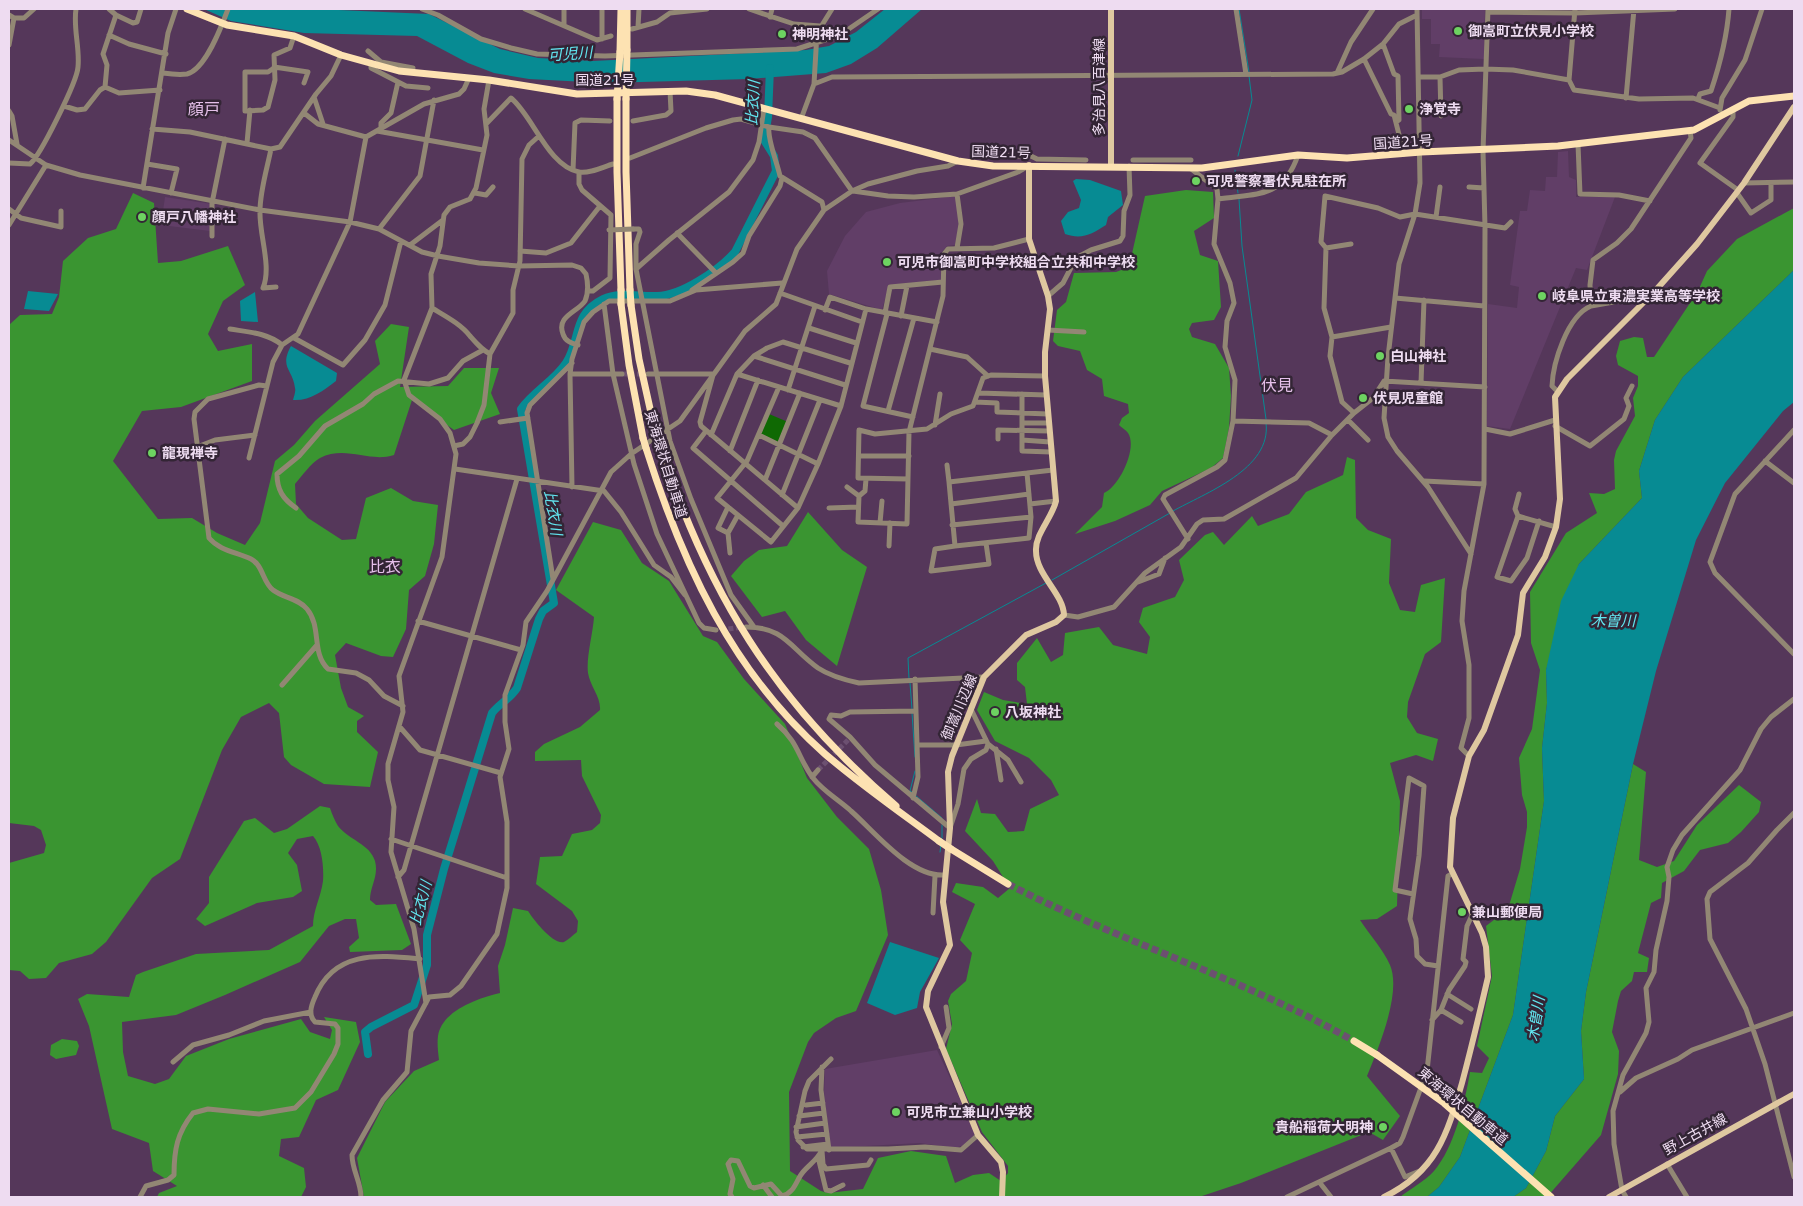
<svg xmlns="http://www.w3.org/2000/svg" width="1803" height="1206" font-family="'DejaVu Sans','Noto Sans JP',sans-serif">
  <rect width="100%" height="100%" fill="#55375a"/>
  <path fill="#613e67" d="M1422,9H1485L1484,59L1439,57L1440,44H1431V19H1422Z
    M1568,151L1569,177L1576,180V197H1615L1587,270L1576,268L1510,429L1487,426L1488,304L1517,308L1519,287L1510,285L1520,211H1527L1530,190L1545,191L1546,177H1557L1558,152Z
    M956,196L959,226L955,245L947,246L942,252L941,280L889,285L882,310L829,294L827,271L845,236L866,212L900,203Z
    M165,197L212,204L210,231L161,225Z
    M937,1050L975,1131L974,1136L962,1146L954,1148L920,1143L830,1148L824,1092L825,1069Z"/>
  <path fill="#0f6903" d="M769,414L788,422L778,444L760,435Z"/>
  <path fill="#3a9531" d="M1186,190L1213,192L1214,218L1194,231L1200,255L1218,261L1221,307L1214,320L1192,323L1189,329L1192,337L1215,344L1229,368L1231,396L1229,428L1223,458L1211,468L1162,491L1150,505L1115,521L1075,534L1102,507L1104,493C1119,487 1138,448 1128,433C1126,430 1121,427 1119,425L1122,418L1129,413L1128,404L1104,396L1102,379L1087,370L1080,351L1058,346L1053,341L1057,310L1066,302L1074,273L1116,272L1129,267L1145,196Z
    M133,193L154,203L158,263L181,261L228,246L245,285L223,301L208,334L218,351L252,344V381L181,407L142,411L113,461L158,519L192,518L217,533L245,545L260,523L275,461L294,445L315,421L380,364L375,341L391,324L409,327L400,387L448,386L464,368H499L491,393L500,414L454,430L412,400L394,455C369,463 346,445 320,458C311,463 302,476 295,484L296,504L308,518L342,540L356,539L366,498L391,488L413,501L438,505L434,544L425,576L409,590L406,629L393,657L381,656L346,643L335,655L341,688L348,707L364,716L357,721V732L378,752L370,787L324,784L291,765L284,757L279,713L269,703L241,717L222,750L180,859L152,878L106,942L92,954L59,963L46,978L29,979L20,971L9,970V863L44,853L46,845L41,830L34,826L9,823V325L20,315L52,314L59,297L63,261L88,238L116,229Z
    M1794,208V270L1683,377L1655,420L1639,471L1642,498L1579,564L1546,670L1547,703L1542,748L1544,801L1513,1015L1460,1157L1439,1187L1427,1197H1400C1410,1189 1425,1181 1434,1171C1454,1148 1465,1102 1470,1072L1482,1073L1489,1058L1477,1046L1492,976L1486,926L1508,909L1520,869L1527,827V812L1522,795L1519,758L1532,729L1540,670L1531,643L1530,592L1566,533L1597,513L1589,493L1604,494L1615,489L1614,460L1616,451L1635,416L1633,398L1638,386V376L1618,365L1616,356L1620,341L1634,337L1643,338L1647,357H1654L1698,291L1707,271L1737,239Z
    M1347,457L1355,460L1356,518L1368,530L1391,539L1389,583L1400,610L1415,612L1421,585L1445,578L1441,642L1425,654L1408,702L1407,717L1417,733L1438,739L1433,761L1416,755L1390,763L1400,801L1397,906L1377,919L1360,920C1369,934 1383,949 1390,965C1402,993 1378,1049 1367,1076L1400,1116L1383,1140L1369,1132L1241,1183L1199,1197H364L357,1158L385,1102L414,1071L439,1060C438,1052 437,1043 438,1036C442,1010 479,998 500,993L498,966L505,945L513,908L528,911C533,919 553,945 564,942C568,940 573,935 577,932L578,921L572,911L536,884L540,857L562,856L572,834L592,830L600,823L601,815L582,776L581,760L535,761V752L544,744L580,727L600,710C601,697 590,686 588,673C586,658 593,633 594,617L556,590L593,522L621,530L642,563L669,581L703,636L717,642L744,679L785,724L807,778L837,817L869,849L881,890L888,935L856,1011L836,1018L814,1033L808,1042L789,1092L790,1171L821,1191L828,1193L863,1189L878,1158L911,1151L946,1156L955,1183L973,1175L989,1173L1001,1181L1008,1173V1166L982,1132L946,1049L952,1024L948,1001L951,994L966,981L972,953L960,940L975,904L952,892L956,883L983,887L998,898L1010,888L993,861L965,831L977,799L981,813L995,814L1008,832L1024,831L1030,809L1059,795L1051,780L1029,758L995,741L977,710L984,692L1003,700L1027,704L1025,687L1017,680V663L1037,638L1051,662L1063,655L1065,633L1099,627L1113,645L1147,654L1150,637L1139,622L1143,608L1175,597L1184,580L1179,560L1205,535L1213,532L1224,545L1252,516L1258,526L1289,514L1306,492L1343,475Z
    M808,512L842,550L867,567L837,666L806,640L785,611L762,617L731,576L744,561L759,550L787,546Z
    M1633,764L1646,772L1639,860L1657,867L1674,861L1697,825L1739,785L1761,802L1759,812L1741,832L1728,843L1700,850L1684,871L1662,883L1661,898L1651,903L1638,953L1649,958L1647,972H1634L1632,981L1621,991L1618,1001L1612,1032L1619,1051L1618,1074L1601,1135L1547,1197H1513L1526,1188L1546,1151L1555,1116L1584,1079L1581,1031L1586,992Z
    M320,806L330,808C332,814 335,821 338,826C349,840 370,844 375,861C379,876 370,886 370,900L376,905L396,904L411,944L402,950L350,952L349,947L359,938L356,919H345L329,926L300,962L225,995L176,1015L122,1022L123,1052L128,1076L155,1084L169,1079L186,1056L229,1039L301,1019L310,1032L330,1039L332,1030L324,1017L356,1022L360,1042L338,1090L316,1100L299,1137L281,1139L279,1156L304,1168L306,1187L301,1197H157L159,1193L177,1186L153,1171L149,1143L112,1129L89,1026L78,999L87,994L129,997L136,975L143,972L196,954L269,950L313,926C313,910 321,897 323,881C324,867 322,846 313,836L297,839L288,853L297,865L302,891L293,897L257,903L205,926L196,919L209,903V877L244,821L255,818L274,833L287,829Z
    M62,1039L77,1041L79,1046L76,1055L56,1059L50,1055L51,1045Z"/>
  <path fill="#078b93" d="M204,9H316L429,14L500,49L538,58L593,61L806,50L829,46L856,32L885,9H922L877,48L851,64L826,73L749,79L605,83L529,79L494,73L468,63L417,36L304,33L231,21Z
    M1076,179L1090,180L1121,191L1123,205L1108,217L1106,225C1092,234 1082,240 1065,234L1061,221L1068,212L1079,208L1081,200L1073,181Z
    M1794,270V402L1783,411L1725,483L1696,540L1656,671L1633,764L1586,992L1581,1031L1584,1079L1555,1116L1546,1151L1526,1188L1513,1197H1427L1439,1187L1460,1157L1513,1015L1544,801L1542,748L1547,703L1546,670L1561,601L1579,564L1642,498L1639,471L1655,420L1683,377Z
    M28,291L58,294L49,311L24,309Z
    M255,292L258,322L241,321L240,301Z
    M291,346L337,373L336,381C323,391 310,401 293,400C294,396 296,391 295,388C293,369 279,368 291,346Z
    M890,942L939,958L920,992L917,1008L895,1015L867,1003Z"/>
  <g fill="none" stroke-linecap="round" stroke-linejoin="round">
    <path stroke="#078b93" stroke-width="1" d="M1239,9L1249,72
      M1238,156L1252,100L1249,76
      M1235,170L1238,193
      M1239,199L1242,246L1266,419
      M1173,511C1205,493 1272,469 1266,423
      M1052,580L1170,513
      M909,679L908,658L1046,583
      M910,683L912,709
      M912,713L915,757
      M912,792L910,791L915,771
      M915,795L942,818
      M942,838V825
      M940,852L941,845"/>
    <path stroke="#078b93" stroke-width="8" d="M368,1054L365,1032L371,1027L414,1005L427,965V935L444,869L492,713C500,703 510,699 517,688L539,619L543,611L554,603L521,409C534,391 554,381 566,363C581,340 572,314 603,299C620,291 639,297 657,296C681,296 719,270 735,252L776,171L774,156L764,140L768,117L770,68"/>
    <path stroke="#6c5071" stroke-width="5" stroke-dasharray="5 2.5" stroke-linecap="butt" d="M622,374H645
      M721,630L743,627
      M818,770L848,740"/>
    <path stroke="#6c5071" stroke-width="7" stroke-dasharray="7 3.5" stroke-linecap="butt" d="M1008,884C1120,942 1243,978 1354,1041"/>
    <path stroke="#928774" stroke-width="5" d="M109,9L116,15L103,54L107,65L105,87L119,93L160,90
      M422,9L438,15L481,39L511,48L537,54L605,56L797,49L840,35L878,9
      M525,9L597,40L611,36
      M602,9V39
      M749,9L794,24L820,26
      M1236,9L1246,74
      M1417,9L1420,183L1415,214L1399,264L1388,357L1384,418L1388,437L1397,451L1428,487L1471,554
      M1575,9L1569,80L1574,90L1639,99L1693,98L1720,108
      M1488,12L1575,13L1675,9
      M9,15L14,18H24L34,9
      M116,15L133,23L137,22L141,9
      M770,17L772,9
      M564,25V9
      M638,27L639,9
      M632,29L657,22L670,13L707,9
      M109,35L129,44L166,54
      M1383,44L1394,74L1398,76L1399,120L1396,122
      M9,45L14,18
      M368,51L381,62L413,68
      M1364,59L1391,114L1394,115L1404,154
      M371,64V68L406,86L428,88
      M274,67L308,72L304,83
      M274,68L268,72H245V111L263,110L268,107L275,80L274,55L290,48L294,36
      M163,73C170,74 179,75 187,74C206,69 222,25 228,9
      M1337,73L1351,42L1373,9
      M1419,77H1440L1459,70L1485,69L1513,70L1569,80
      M1440,77L1441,116
      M814,84L832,77L1333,74L1342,72L1364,59L1383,44L1399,24L1417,15
      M314,97L323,124
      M1626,98L1634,9
      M1698,99L1700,94L1711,91C1720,64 1727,37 1729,9
      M64,106L77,110L85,109L100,90L105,87
      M1733,109V117L1700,163L1738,190
      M1720,110L1722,98L1745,60L1762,9
      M9,111L12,116L17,144
      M304,113L318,124L366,137L424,104L459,94L464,89L469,78
      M801,119L814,84L817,33L832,9
      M633,121L666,115L671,111L670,91
      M487,123L511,98C533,116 548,166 579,172C589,174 603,167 613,164
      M381,127V123L391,113L398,82
      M769,127C767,139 777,162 780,176L822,202L824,210
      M152,129L190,132L271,149L280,147L316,94L331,76L341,55
      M377,131L483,150
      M9,140L46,165L80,175L260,210L350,222L379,229L422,252L438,256L479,263L519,266L572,265L581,268L586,274C588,283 589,292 585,301C578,312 556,316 563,334C565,341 571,343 578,345
      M247,143L250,110
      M1578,144L1580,194L1619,195L1650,201
      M271,149C267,169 260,191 260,211C259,235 272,266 263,288L276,287
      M995,156H1031L1037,159L1086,160
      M630,158L706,128L733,120L741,119L769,127L803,132L815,138L852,191
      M1133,160H1191
      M9,163L30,164C40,156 77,82 78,67C80,48 73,28 76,9
      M147,164L177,169L171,193
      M573,170L575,123L581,120L610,121
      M579,172V184L582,190L611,215L610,278L593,291H588
      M1744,183L1794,182
      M1469,187L1484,188
      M143,188L168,33L176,9
      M853,191L888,196L914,197L957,194L1018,172L1028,166
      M475,193L486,195L493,187
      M1737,193L1751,213L1771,200V183
      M1218,199C1257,193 1283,199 1298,155
      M9,209L21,218L61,227V211
      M1436,217L1440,187
      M9,225L46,165
      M379,229L420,176L434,100
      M633,229H639L640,232L636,244V269L670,441L691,499L731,595L754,627
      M677,233L716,273
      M212,236V203L225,139
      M410,245L443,220
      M957,248L961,224L957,194
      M1326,248L1351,244
      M520,251L546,253L571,243L600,206
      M636,269L669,240L729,192L753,160L759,142L764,108
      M692,290L733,262L743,253L749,236L780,186L782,178
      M780,293L862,322
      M1048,296L1063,283L1076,258L1091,250L1120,241L1123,236L1124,211L1130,195L1129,166
      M1395,298L1484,306
      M604,304L613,374L634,464L657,534L699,623L704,628L716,630
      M1591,306L1642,297L1646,299
      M432,308C445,316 461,324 470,336C477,344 481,349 490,354
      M825,310L830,297L866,309
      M885,313L890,287L943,282
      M887,314L863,406L913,417
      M901,316L907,286
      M809,328L856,343
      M230,329C248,332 268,333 282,345
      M1048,330L1084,332
      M1332,337L1391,327
      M294,338L343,365L365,340L385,305L401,241
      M930,349L967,357L988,376
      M754,356L845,385
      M570,374H622
      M648,374H713
      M737,374L841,406
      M713,375L700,422L701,426L798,508
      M1421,383L1424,300
      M267,386L259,385L208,399L195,412L194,419L209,538C220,551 237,552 251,559C263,565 263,583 273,590C283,598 298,598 307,609C322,627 311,653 328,669L356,673L369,680L384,696L403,706
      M779,387L747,461L717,498L771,542L798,508L818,464L841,406L866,309L937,322
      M788,390L815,306
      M1557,391L1552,386C1553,363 1567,316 1591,306L1590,285L1593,260L1617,243L1631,229L1691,138L1690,130
      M979,393L1046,395
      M1022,394V451L1051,452
      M975,402L997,403V412L1048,414
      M888,411L914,318
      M1354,413L1342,402L1330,356L1332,337L1324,308L1326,248L1321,242L1325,196L1378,208L1400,217L1415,214L1505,228L1511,222
      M1348,420L1368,440
      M1233,421L1309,423L1332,435
      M500,422L528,418
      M1022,423H1049
      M935,425L940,394
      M1555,426L1590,446L1624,419L1629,406L1626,398L1632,386
      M1485,429L1510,434L1555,420
      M1794,430L1735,494L1710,562L1715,573L1794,654
      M706,431L693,448L783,526
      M711,435L737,374L754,356L767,348L783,342L850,363
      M759,435L818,464
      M998,439V430L1049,431
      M1022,440L1050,442
      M454,446L463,444L470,437L477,423L484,405L490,354L513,313V290L520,261L522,159L529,145L539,136
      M730,451L758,380
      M179,454L215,440L255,435
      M859,456H909
      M249,458L273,362L282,345L298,334L350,222L366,137
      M1765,461L1794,483
      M947,465L949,482
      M455,469L604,491L621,512L654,565L671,577L685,595
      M1027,473L1031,517L1029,538L955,546L949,482L1053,470
      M866,479L865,491L859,496L858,522L907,524L909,432L943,296L944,254L948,249L994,248L1029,239
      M908,479L858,478L859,430L875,434L927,429L951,414L973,406L983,378L991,375L1045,376
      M765,480L800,393
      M1424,481L1484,484
      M572,487L570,374L572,359L584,322L593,312L609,301H670L696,290L782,283
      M847,487L859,496
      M1519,494L1515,509L1518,516L1556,527
      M782,495L820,400
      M951,504L1029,494
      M1030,504L1056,501
      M728,507L718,528L728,533L730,553
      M296,508C283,499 277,490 277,474L299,456L325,426L363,404L374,394L398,381L429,384L448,378L463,361L483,350
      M829,508L858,507
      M1518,516L1497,577L1511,581L1527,558L1539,521
      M880,523L882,501
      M952,525L1031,517
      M728,533L738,515
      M1188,539L1163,499L1165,495L1217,467L1225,460L1233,421L1235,380L1225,347L1227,321L1234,303L1230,283L1214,244L1218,199L1217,189L1190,168
      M889,546L890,523
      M955,546L935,549L931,571L989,564L986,543
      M553,579L527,413L530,405L572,363
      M1138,582L1159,574L1165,558
      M1064,615L1078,617L1114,607L1145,573L1181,547L1197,524L1203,520L1224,519L1296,478L1332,435L1354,413L1373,398L1384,381L1485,387
      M418,621L521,650
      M746,627C785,627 790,648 818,668C830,676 845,680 859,683L984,677
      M282,685L317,645
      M916,711L850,712L841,716L831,715L829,719L850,737L875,765L950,828L958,804L964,769L971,759L986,750L988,744L970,707
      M777,724C799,743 798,758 813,778C823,791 839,800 851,811C874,831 910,877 944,875
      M399,726L420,750L501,773
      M988,744L1008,760L1021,782
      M918,745H956L986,741
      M996,749L1001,780
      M1469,756L1461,748L1469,718V665L1462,621L1464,591L1484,484L1485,227L1483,151L1488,9
      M812,777L818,770
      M913,798L918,777L915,679
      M1794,813L1777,830L1748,863L1710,892L1707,899L1710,939L1746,1009L1765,1064L1794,1177
      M391,839L507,878
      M398,877L404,870L517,479
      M1413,894L1395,890L1409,778L1424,786L1419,856L1410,919L1416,939L1417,956L1425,964L1438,966
      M933,913L935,876
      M1447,994L1471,1009
      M426,1003L414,929L391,852L394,807L388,780V764L403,712L399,676L442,557L456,454L450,433L440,419L409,395L404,380L432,308L431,274L440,246L444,215L450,207L470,199L476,188L487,135L484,109L489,80
      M1441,1010L1461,1022
      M1432,1020L1441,1010L1449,990L1465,966L1466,962L1463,959L1467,926L1473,913
      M941,1047L949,1028L946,1007
      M831,1059L809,1081L805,1091L796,1132L798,1140L807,1149H888L925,1147L961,1150L978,1135
      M173,1062L193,1045L229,1035L264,1021L311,1012
      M822,1067L821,1090L829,1150
      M1620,1092L1636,1078L1678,1059L1692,1050L1794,1013
      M806,1105L823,1103
      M799,1116L824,1113
      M796,1127L825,1123
      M797,1137L827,1134
      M803,1147L828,1144
      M1391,1148L1405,1177L1422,1170
      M822,1151L823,1164L826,1169L868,1165L871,1160
      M818,1157L826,1190L831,1191L843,1185
      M1667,1164L1687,1197
      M1320,1183L1331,1197
      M763,1185L772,1197
      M140,1197L146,1186L168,1180L174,1175C174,1150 177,1133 193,1113L208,1109L259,1114L295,1108L311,1092L334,1054L338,1044V1028L335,1024L315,1022C308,1015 311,1006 315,997C334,950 378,955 420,959
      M361,1197C361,1182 352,1170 352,1155L383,1100L407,1072L411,1031L429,997L450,995L461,986L497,934L507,888V822L500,777L509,749L505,722V695L523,645L526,622L547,591L611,472L631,454L680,421L745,331L776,304L797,249L824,210L852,191L868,184L917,171L948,166L958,161
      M732,1197L730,1194L733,1179L728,1164L731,1160L738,1161L750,1186L754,1188L771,1184L782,1196C795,1193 796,1180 803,1172C810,1164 817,1160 822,1150
      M1287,1197L1391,1148L1400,1143L1403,1137L1427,1071L1448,876L1452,874
      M1626,1197L1622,1190L1614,1144L1613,1111L1623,1075L1646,1033L1649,1022L1646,988L1654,972L1656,950L1667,901L1669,877L1667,867L1673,850L1682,835L1740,770L1761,729L1771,717L1794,699"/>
    <path stroke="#dfc8a0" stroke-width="6" d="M1111,165V9
      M1002,1197L1003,1172L1001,1162L978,1135L926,1007L928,991L950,945L943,902L950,828L948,772L952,756L984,677L1026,635L1056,622L1064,615C1063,593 1036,575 1036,551C1035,534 1052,518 1056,501L1045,376V352L1050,309L1048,296L1029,239V165
      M1384,1197C1436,1172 1447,1135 1462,1083C1470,1053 1477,1024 1484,994L1488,977L1486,947L1482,933L1450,867L1453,818L1469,756L1484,730L1518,635L1523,593L1545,557L1556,527L1560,499L1555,397L1567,379L1655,291L1697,244L1744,183L1794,107
      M1609,1197L1794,1094"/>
    <path stroke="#fde2b2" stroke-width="7" d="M187,9L227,25L294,36L341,55L399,71L489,80L577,94L686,91L715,95L958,161L993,166L1202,168L1298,155L1347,158L1421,152L1558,146L1694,130L1749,101L1794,96
      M627,9V50
      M620,52L621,9
      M617,99V172L621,290
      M626,99V172L630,290
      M621,304L629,365L643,438
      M631,305L639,359L655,431
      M658,440C707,593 774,701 896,806
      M646,448C682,563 732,672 825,754C861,785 900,812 939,841
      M951,849L1008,884
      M1354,1041L1377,1055"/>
    <path stroke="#928774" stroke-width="5" d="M609,230L633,229"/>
    <path stroke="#fde2b2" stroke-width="7" d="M617,99L620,52
      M626,99L627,50
      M621,290V304
      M630,290L631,305
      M655,431L658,440
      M643,438L646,448
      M939,841L951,849
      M1377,1055L1444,1103L1551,1197"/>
  </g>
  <g fill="#6dd361" stroke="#332535" stroke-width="2">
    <circle cx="1458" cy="31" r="5"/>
    <circle cx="782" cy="34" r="5"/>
    <circle cx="1409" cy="109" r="5"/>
    <circle cx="1196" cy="181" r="5"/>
    <circle cx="142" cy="217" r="5"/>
    <circle cx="887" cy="262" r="5"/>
    <circle cx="1542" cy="296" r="5"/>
    <circle cx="1380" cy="356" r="5"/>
    <circle cx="1363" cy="398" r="5"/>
    <circle cx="152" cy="453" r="5"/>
    <circle cx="995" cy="712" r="5"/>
    <circle cx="1462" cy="912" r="5"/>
    <circle cx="896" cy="1112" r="5"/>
    <circle cx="1383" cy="1127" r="5"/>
  </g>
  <g text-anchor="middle" stroke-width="5" stroke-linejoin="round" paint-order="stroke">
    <g font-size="14" font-weight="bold" fill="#eedcf1" stroke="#332535" text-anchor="start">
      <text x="1468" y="36">御嵩町立伏見小学校</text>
      <text x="792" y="39">神明神社</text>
      <text x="1419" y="114">浄覚寺</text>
      <text x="1206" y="186">可児警察署伏見駐在所</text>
      <text x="152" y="222">顔戸八幡神社</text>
      <text x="897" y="267">可児市御嵩町中学校組合立共和中学校</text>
      <text x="1552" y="301">岐阜県立東濃実業高等学校</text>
      <text x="1390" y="361">白山神社</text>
      <text x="1373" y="403">伏見児童館</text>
      <text x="162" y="458">龍現禅寺</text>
      <text x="1005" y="717">八坂神社</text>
      <text x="1472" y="917">兼山郵便局</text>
      <text x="906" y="1117">可児市立兼山小学校</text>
      <text x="1373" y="1132" text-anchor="end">貴船稲荷大明神</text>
    </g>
    <g font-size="14" fill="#eedcf1" stroke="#332535">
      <text x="605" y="85">国道21号</text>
      <text transform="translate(1099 87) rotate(-90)" y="5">多治見八百津線</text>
      <text transform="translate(1403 142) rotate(-4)" y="5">国道21号</text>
      <text transform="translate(1001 152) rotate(2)" y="5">国道21号</text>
      <text transform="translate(666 464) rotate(73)" y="5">東海環状自動車道</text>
      <text transform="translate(959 707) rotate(-67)" y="5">御嵩川辺線</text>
      <text transform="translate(1463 1106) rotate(40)" y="5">東海環状自動車道</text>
      <text transform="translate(1695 1134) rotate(-29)" y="5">野上古井線</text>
    </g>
    <g font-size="15" font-style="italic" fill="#62e6f0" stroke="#332535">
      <text transform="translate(570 54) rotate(-4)" y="5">可児川</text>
      <text transform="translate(753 103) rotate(-87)" y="5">比衣川</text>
      <text transform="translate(553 513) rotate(81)" y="5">比衣川</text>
      <text x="1613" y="626">木曽川</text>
      <text transform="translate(421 903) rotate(-75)" y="5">比衣川</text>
      <text transform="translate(1536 1019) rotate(-81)" y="5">木曽川</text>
    </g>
    <g font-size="16" fill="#e5c0ea" stroke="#332535">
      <text x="204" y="115">顔戸</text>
      <text x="1277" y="391">伏見</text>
      <text x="385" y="572">比衣</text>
    </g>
  </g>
  <rect width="1803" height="1206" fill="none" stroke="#eedcf1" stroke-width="20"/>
</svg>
